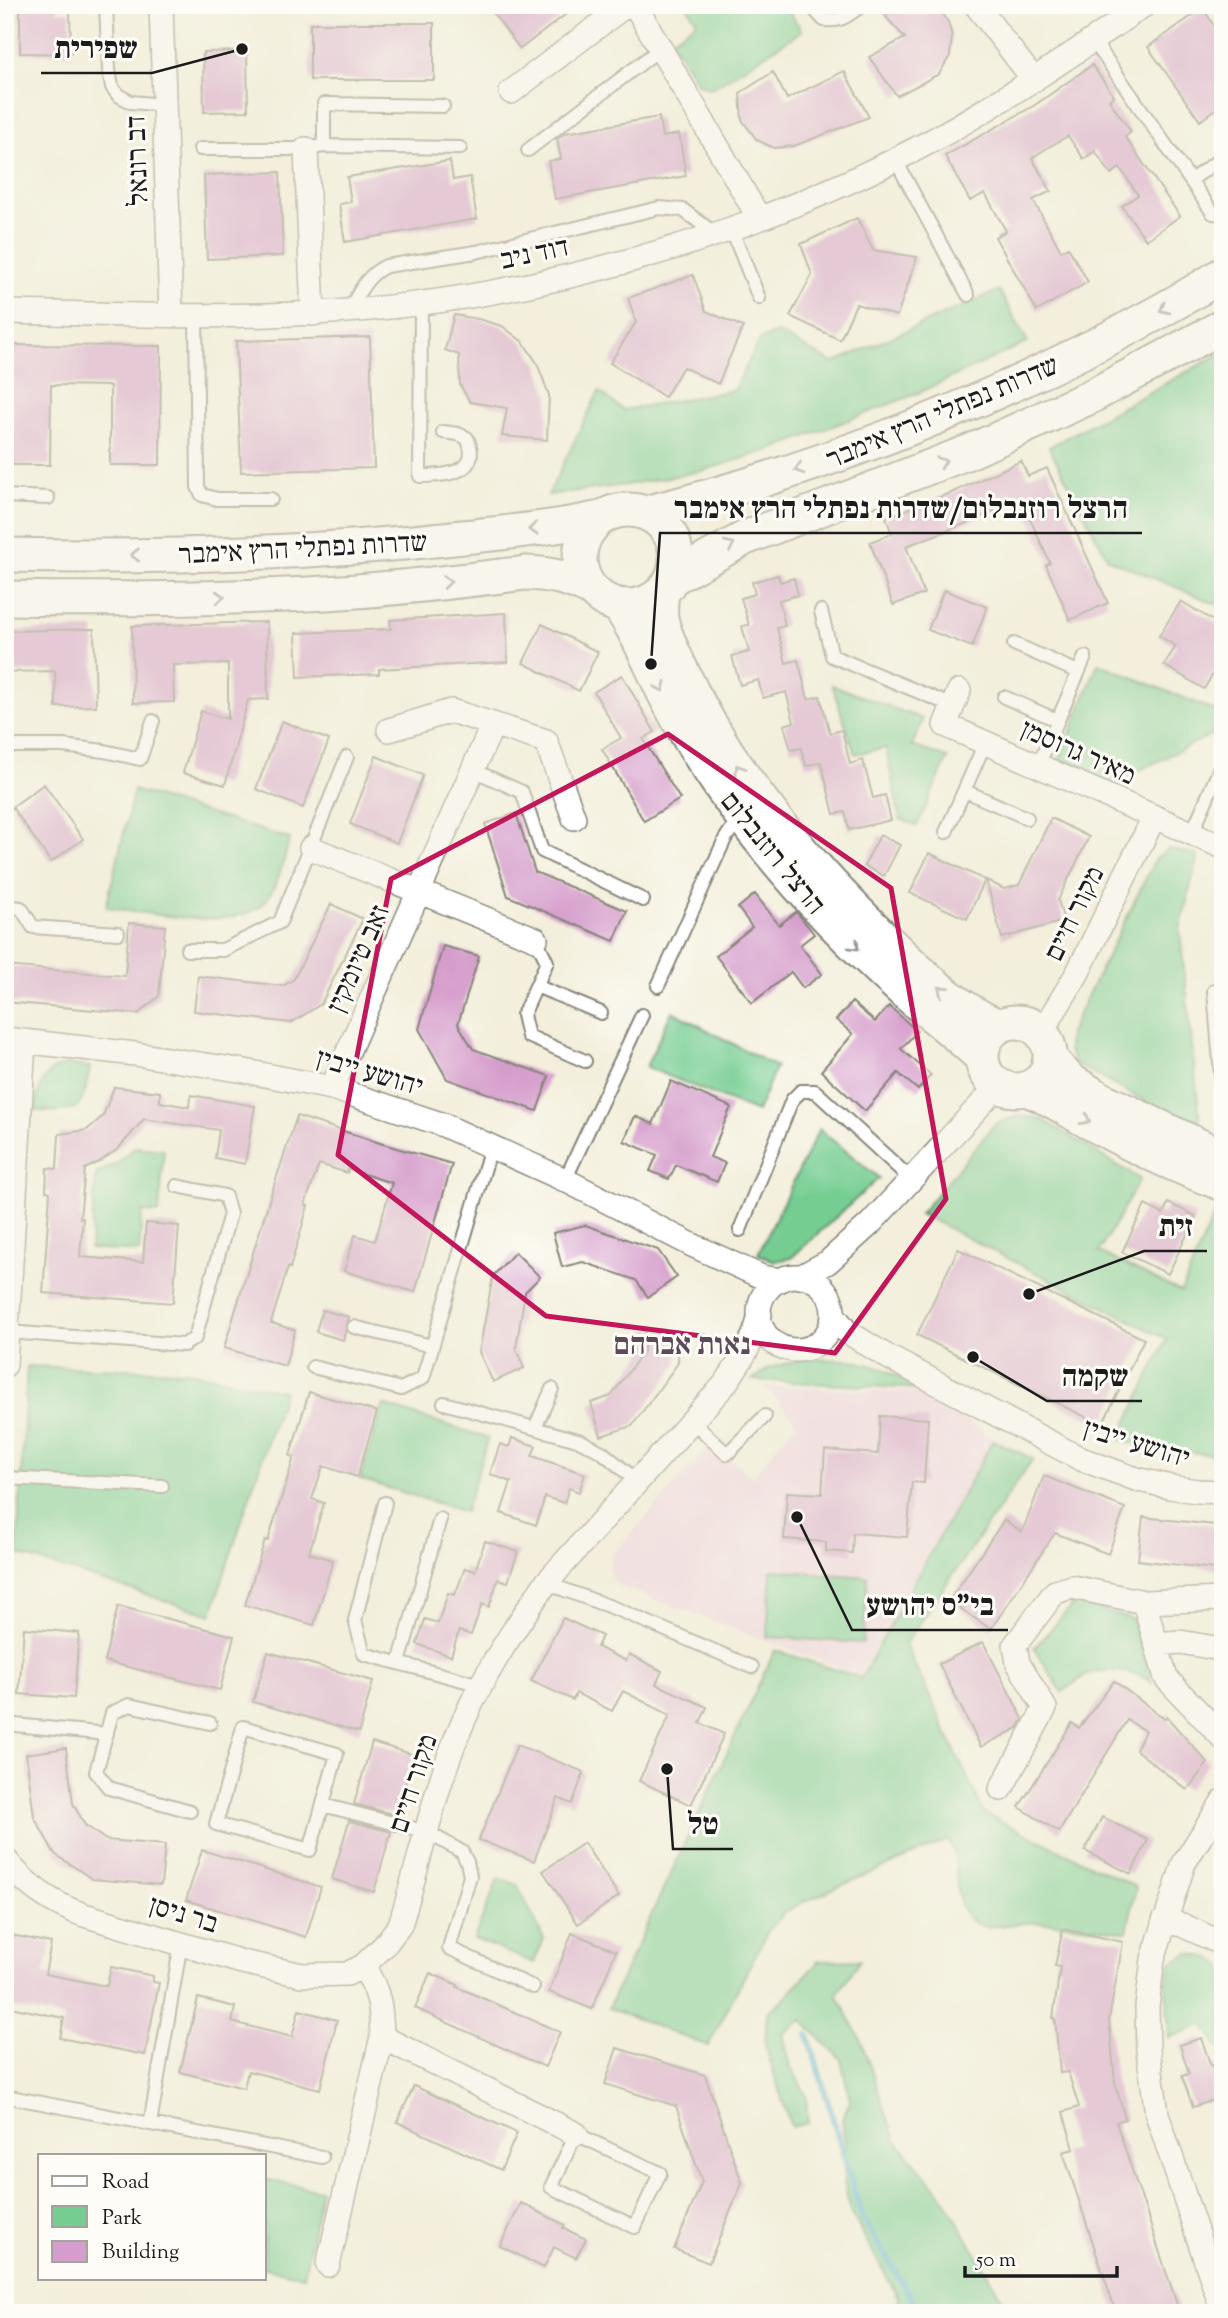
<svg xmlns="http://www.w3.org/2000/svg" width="1228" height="2318" font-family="'Sorts Mill Goudy','Frank Ruhl Libre',serif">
  <rect width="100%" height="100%" fill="#fdfcf7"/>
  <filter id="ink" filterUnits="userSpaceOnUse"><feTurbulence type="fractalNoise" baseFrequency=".0143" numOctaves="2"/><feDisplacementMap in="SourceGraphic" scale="14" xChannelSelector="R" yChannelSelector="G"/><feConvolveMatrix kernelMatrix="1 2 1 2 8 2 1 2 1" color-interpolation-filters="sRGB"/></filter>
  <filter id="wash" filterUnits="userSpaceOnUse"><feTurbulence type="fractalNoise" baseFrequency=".00686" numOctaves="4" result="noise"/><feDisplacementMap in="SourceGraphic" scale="28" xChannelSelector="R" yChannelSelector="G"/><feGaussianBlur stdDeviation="1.57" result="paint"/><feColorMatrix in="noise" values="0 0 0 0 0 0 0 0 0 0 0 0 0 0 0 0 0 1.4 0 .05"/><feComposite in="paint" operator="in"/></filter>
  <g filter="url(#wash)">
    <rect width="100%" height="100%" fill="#f3efdc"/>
    <path fill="#f0d0e4" d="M764,1386L926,1393L993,1438L860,1675L621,1587L612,1580L609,1569L611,1557L711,1443L752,1477L797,1422Z"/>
    <path fill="#75cd92" stroke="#487457" stroke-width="2" d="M686,5H785L802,31L711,89L698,84L671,40L697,22Z
      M999,290L1028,342L916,394L773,449L702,471L626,485L548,495L599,391L623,410L734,390L760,339L778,333L833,363Z
      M1223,352V607L1108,559L1049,447Z
      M1098,663L1223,714V729L1106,787L1057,767Z
      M832,685L923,719L912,746L948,758L917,826L900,819L886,748L855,754Z
      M134,790L290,839C284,859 279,882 267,899C242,935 144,912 106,907Z
      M1168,849L1198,855L1180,930L1200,1121L1151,1105L1074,1063L1068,1049L1069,1033L1155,860Z
      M672,1011L776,1067L757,1112L646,1067Z
      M67,1065L90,1067C82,1112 81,1112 35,1111C38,1090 42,1069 67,1065Z
      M1016,1116L1040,1118L1140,1179L1099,1252L1181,1292L1215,1212L1223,1215V1456L1152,1448L1119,1439L1167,1339L920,1214L995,1124Z
      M819,1129L879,1178L791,1258L775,1261L758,1254Z
      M134,1147L164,1150L159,1213L142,1212L139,1252L90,1249L96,1174L118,1163Z
      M803,1359L852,1360L883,1369L921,1389L752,1380L770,1368Z
      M27,1366L184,1371L284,1391L211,1615L17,1554Z
      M383,1405L488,1438L465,1512L360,1479Z
      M993,1440L1033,1459L905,1644L984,1813L1136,1887L1127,1932C1093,1928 1059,1921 1025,1923C1007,1924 981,1933 968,1917C950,1895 962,1860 948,1840L803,1902L784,1913L768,1931L708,2046L608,2008L775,1650L861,1678Z
      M771,1570L868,1577L863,1643L767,1637Z
      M1075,1602L1132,1619L1152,1683C1136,1671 1111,1668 1091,1673C1081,1677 1071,1686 1062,1692L1034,1648Z
      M498,1879L517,1884L544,1939L534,1963L474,1939Z
      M1188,1953L1211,1958L1223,1966V2046L1217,2047L1204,2024L1169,2038L1166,1984L1171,1963Z
      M860,1960L837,1994L862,2043L895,2139L943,2196L1010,2313H897L898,2297L850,2211L844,2181L845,2143L842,2119L850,2101L841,2059L802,2020L783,2034L791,2067L806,2095L808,2123L791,2127L765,2045L767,2012L780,2003L819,1961Z
      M264,2179L321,2190L304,2276L264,2268Z"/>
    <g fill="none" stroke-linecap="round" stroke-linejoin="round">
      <path stroke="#55add2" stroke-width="6" d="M808,2035L862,2217L921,2313"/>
    </g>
    <g id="blocks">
      <path fill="#d59dcc" d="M20,5H58V11H70L71,54L20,53Z
        M487,5H578L520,49Z
        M901,5H937L948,22L952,36L950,56L939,74L897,96L869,57L905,38L885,16Z
        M1203,8L1223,40V71L1217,108L1200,121L1148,47Z
        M310,23H434V80H310Z
        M247,51L248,111L204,112L203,52Z
        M1092,65L1114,96L1109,100L1131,132L1125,137L1180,216L1146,240L1122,206L1138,195L1120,168L1111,174L1095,151L1084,159L1068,136L1047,148L1032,158L1051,191L1033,200L1061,251L1068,247L1088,282L1037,311L995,237L1006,231L985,193L970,201L945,156L1035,105Z
        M844,71L869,117L794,146L774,148L757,140L742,120L740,93L773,72L787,99Z
        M659,117L662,137L679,134L686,176L555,199L548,161L561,159L557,139L565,133Z
        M450,161L453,180L470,177L477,219L345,242L339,204L351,202L347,177Z
        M280,172L283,256L207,259L204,175Z
        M857,218L873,250L917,257L897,316L856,304L840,340L790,316L812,275L801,244Z
        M693,275L706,311L743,327L718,384L683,367L665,397L610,363L636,322L628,298Z
        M454,315L478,319L502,326L523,342L537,363L549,395L547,440L502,436L507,408L470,402L460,385L459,355L445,350Z
        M370,337L374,468L241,472L236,341Z
        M5,345L161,346L160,465H110V386L51,385L50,465H5Z
        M1021,461L1028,476L1047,468L1108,603L1070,620L1046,565L1050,563L1021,499L967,523L906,546L924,594L893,605L870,542L892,534L886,517L951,493Z
        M778,575L780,582L794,578L798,595L779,600L785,626L777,628L786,663L798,660L808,699L820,696L830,733L842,730L850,764L863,760L873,798L885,795L891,820L849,830L845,812L834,814L821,762L806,766L801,748L791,750L784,725L794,722L786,692L763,698L758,680L740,685L732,656L749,652L742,626L749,625L741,598L755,594L752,582Z
        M944,590L987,607L972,647L928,630Z
        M1181,601L1223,627V657L1204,689L1164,665L1176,646L1159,636Z
        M506,613L508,662L379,669V674L298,677L296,633L391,629L390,620Z
        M267,622L268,699L248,700L225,785L183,773L201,711L228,719V664L173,665L174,702L133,703L132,626Z
        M542,624L598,652L579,691L523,663Z
        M94,629L96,706L56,707L55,671L5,672V631Z
        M622,675L655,732L643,739L680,799L644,821L602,749L621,738L594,692Z
        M282,721L329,740L303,808L256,789Z
        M376,756L423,775L397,843L350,824Z
        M44,784L83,839L51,862L12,807Z
        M516,813L535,872L627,911L614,941L508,896L485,824Z
        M1051,818L1089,837L1058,900L1064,921L1002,938L986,880L1004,889L1019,885Z
        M880,835L900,845L884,876L864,866Z
        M929,853L985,880L967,919L910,893Z
        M755,894L779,925L796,912L799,915L814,934L800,945L822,974L803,988L791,972L752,1003L716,956L752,927L738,908Z
        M331,904L363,919L321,1004L291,1023L194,1011L198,976L283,986L294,979Z
        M129,923L165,926L159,996L138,1014L5,1002V966L125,976Z
        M443,946L479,956L458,1024L473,1049L549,1076L537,1111L447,1079L419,1029Z
        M852,1002L875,1022L889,1006L917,1031L901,1049L931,1075L918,1090L898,1073L865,1111L821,1071L853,1034L836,1020Z
        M671,1081L731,1107L710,1157L725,1163L717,1182L676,1165L669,1179L650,1171L657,1155L624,1141L635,1116L653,1124Z
        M114,1087L160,1092V1102L189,1107L191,1095L255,1106L245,1164L215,1158L219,1130L144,1119L118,1149L99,1162L85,1169L80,1218H83L80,1257L143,1262L146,1223L179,1226L173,1303L43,1293L50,1192L46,1191L47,1168L57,1169L59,1134L87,1130L103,1116Z
        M297,1116L383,1144L452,1164L415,1292L344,1271L355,1235L375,1241L392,1183L348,1169L347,1173L319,1164L305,1205L308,1206L290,1268L288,1267L271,1323L295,1330L285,1366L224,1348L271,1194Z
        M1168,1203L1196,1216L1168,1274L1122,1252L1145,1205L1163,1214Z
        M585,1225L658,1250L677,1277L648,1297L636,1280L583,1262L562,1267L553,1233Z
        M958,1249L1144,1339L1102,1425L917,1335Z
        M515,1252L540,1277L525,1292L516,1348L524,1368L493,1382L479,1352L493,1276Z
        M322,1310L349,1317L343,1340L316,1332Z
        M645,1329L679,1331L678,1363L632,1426L601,1436L591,1403L611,1396L644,1351Z
        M309,1392L377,1412L357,1477L323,1466L312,1499L324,1503L309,1553L333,1560L314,1625L245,1605L265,1540L268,1541L294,1457L290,1456Z
        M880,1416L928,1419L924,1483L912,1482L907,1537L853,1533L852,1553L826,1551V1542L784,1539L787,1492L822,1494L825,1450L878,1454Z
        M512,1438L536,1446L532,1456L585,1474L579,1492L569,1488L564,1503L545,1497L536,1525L501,1513L511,1482L490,1474L500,1444L509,1447Z
        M1044,1476L1125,1508L1108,1554L1055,1533L991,1629L949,1601L1004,1520L1022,1532Z
        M1143,1517L1223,1526V1570L1138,1560Z
        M485,1541L518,1552L508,1582L498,1579L489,1607L482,1604L471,1635L459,1631L451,1656L417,1644L425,1619L438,1623L448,1593L455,1595L465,1568L475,1571Z
        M118,1606L234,1636L220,1690L104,1661Z
        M563,1618L602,1636L597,1647L626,1661L629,1654L662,1671L656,1684L707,1707L700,1723L724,1734L691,1805L639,1781L670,1715L623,1691L612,1711L576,1693L573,1700L531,1681Z
        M24,1628L79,1633L74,1698L19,1694Z
        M983,1642L1023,1719L1018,1728L981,1747L939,1664Z
        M268,1652L373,1681L359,1732L253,1702Z
        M1114,1681L1165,1719L1166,1716L1208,1763L1187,1790L1136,1750L1145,1731L1127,1720L1059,1832L1019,1807L1072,1723L1079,1728Z
        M372,1742L414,1755L396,1815L354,1804Z
        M517,1745L584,1772L572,1804L558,1798L534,1861L479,1840Z
        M66,1748L73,1804L85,1825L106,1840L165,1845L161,1885L92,1879L55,1854L34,1817L26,1754Z
        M1102,1817L1148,1840L1131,1874L1085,1851Z
        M349,1821L391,1832L374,1892L332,1879Z
        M584,1843L619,1896L578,1924L543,1871Z
        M202,1850L321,1887L306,1937L186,1900Z
        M1063,1929L1123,1942L1109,2019L1115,2082L1125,2119L1116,2122L1180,2313H1116L1063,2152L1074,2149L1063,2112L1079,2107L1068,2072L1060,2073L1055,2018H1053L1060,1967L1055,1966Z
        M572,1933L616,1951L592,2009L549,1992Z
        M11,1935L51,1943L45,1974L107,1986L111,1967L153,1976V1982L159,1983L145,2055L60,2038L64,2018L5,2006V1966Z
        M430,1973L458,1985L457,1987L560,2032L545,2067L415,2008Z
        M198,1998L235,2007L232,2022L292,2037L299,2010L337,2020L320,2089L248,2071L244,2088L180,2072Z
        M1201,2038L1211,2066L1223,2062V2097L1193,2107L1182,2076L1189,2074L1180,2045Z
        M617,2048L705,2075L742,2183L709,2263L674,2249L702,2182L676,2106L605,2084Z
        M414,2086L517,2133L501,2170L397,2122Z
        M521,2203L565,2225L563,2228L586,2239L576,2258L554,2247L544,2268L500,2246Z"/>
    </g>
  </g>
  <g filter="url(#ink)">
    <use href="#blocks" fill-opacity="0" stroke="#88867c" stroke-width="2"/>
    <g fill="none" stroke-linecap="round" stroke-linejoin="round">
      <defs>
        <path id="lane" d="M106,5L109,70L112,87L118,95L131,102L164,105
          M810,5L824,20C842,22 847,16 862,5
          M1093,40L1213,213L1223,214
          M324,146V104L443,106
          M200,149H306L324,146L460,148
          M528,150L661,48
          M895,159L968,295
          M1191,180L1223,157
          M731,228L759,298
          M421,302L420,476C446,476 483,473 467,438L458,434L443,432
          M349,311C359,293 366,275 386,266L476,252L659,208L683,210L714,233
          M196,315L198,487L202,495L217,499H271
          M5,496L48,498
          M821,611L832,656L953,706
          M1014,644L1078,672
          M1004,697L1057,720
          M5,746H63L104,751L140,759L153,721
          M1038,766L1085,657
          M473,770L522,792L542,851L643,900
          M965,791L1027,818
          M946,832L985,743
          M1192,833L1223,761
          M5,906L21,908L33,927L118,933
          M536,939L547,962L523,1015L528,1036L585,1061
          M187,950H223L280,922L347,757
          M536,986L601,1013
          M658,986L725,839L731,830L744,820
          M1214,991L1223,1099
          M565,1180L642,1015
          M740,1230L792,1100L801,1091H815L912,1180
          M354,1327L432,1346
          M7,1332L184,1345L195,1338L230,1214L225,1196L177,1186
          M313,1367L401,1389L423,1378L491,1147
          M444,1403L581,1441L602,1452L637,1481
          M692,1421L727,1454L765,1416
          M535,1428L552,1389
          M5,1478L162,1486
          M385,1503L355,1620L364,1654L481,1685
          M546,1583L619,1610L752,1667
          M399,1663L440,1519
          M5,1724L107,1734
          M243,1727L337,1754L310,1850L216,1824Z
          M323,1805L427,1832L462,1852L467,1862L470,1876L449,1948L533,1987
          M190,1811L109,1788L96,1772L112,1713L129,1705L210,1723
          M5,2096L322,2157
          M150,2124L181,1943
          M576,2134L660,2173L635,2227L551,2187Z"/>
        <path id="street" d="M161,5L171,315
          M635,5L759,218
          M976,5L1034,80
          M511,92L626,5
          M306,149L313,314
          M5,312C108,314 212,319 315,313C523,302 751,239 935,139C1007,99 1076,52 1144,5
          M959,691L945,725L1223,847
          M389,730L451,711L546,741L574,818
          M311,848L536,939
          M1041,1033L1077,974L1154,817
          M5,1039L135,1054L245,1071L332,1088L441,1124L565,1180L692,1245L762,1277L781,1280
          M332,1088L493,724
          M759 1313a37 37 0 1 1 74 0a37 37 0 1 1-74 0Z
          M800,1277L828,1262L870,1224L998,1086
          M833,1314L846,1331L888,1357L1081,1459L1136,1479L1170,1487L1197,1491L1223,1492
          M5,1365L24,1042
          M1144,1602L1223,1599
          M1157,1644L1180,1642L1221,1649L1223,1648
          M1001,1789L1045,1708L1018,1663L1015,1645L1055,1592L1072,1587L1144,1602L1166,1678L1223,1738
          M1223,1801L1184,1863L1153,1959L1147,2007L1148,2050L1157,2114L1223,2312
          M5,1859C26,1886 52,1904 84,1915L242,1962L302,1975L347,1974L363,1966
          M1164,1921L1182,1925L1223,1944
          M382,2037L576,2134
          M328,2265L382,2037C381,2005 380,1993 363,1966L384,1946L400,1925C419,1864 432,1800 455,1741C477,1684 511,1633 546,1583L725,1384C740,1362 754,1342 760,1315"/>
        <path id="secondary" d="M580 558a48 48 0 1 1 96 0a48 48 0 1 1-96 0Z
          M645,513C775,481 900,436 1021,381C1090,349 1159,315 1223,274
          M5,555C158,558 311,554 463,537C509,532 555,528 600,518
          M671,579L745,538L971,451L1090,397L1223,326
          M662,592C661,600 660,610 661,618C664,634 672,649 678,663C729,775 812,871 901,954C930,981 961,1011 999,1026
          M5,598C122,600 240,599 357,591C413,587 470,580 526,573C551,574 569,578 591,589
          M618,605C638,633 650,664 665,695C681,726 700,757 720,786C772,861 833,928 901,989C927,1012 956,1033 982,1058
          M982 1056a34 34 0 1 1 68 0a34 34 0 1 1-68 0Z
          M1050,1059L1070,1080L1101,1099L1223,1157
          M1026,1089C1049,1097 1067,1110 1089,1122C1131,1145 1177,1167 1223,1184"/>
      </defs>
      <use href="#lane" stroke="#88867c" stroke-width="16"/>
      <use href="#street" stroke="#88867c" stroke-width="26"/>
      <use href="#secondary" stroke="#88867c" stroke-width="37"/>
      <use href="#lane" stroke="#fff" stroke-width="12"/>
      <use href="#street" stroke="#fff" stroke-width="23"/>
      <use href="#secondary" stroke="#fff" stroke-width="33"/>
    </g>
    <defs><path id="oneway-chevron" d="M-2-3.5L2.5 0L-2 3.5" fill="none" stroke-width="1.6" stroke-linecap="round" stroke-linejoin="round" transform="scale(1.75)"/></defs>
    <g stroke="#999">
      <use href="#oneway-chevron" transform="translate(1164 309) rotate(153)"/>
      <use href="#oneway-chevron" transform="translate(942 462) rotate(-21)"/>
      <use href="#oneway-chevron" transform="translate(799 469) rotate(163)"/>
      <use href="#oneway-chevron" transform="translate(533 529) rotate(174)"/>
      <use href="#oneway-chevron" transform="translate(730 545) rotate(-26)"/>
      <use href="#oneway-chevron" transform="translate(135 555) rotate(179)"/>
      <use href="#oneway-chevron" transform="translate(447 582) rotate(-6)"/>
      <use href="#oneway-chevron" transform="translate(220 597) rotate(-2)"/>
      <use href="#oneway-chevron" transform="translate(661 687) rotate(65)"/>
      <use href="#oneway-chevron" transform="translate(739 769) rotate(-124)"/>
      <use href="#oneway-chevron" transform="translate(855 946) rotate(44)"/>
      <use href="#oneway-chevron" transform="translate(942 990) rotate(-140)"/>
      <use href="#oneway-chevron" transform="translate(1086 1120) rotate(30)"/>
    </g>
  </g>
  <path d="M0 0H1228V2318H0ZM668,734L891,888L946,1199L835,1353L546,1316L338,1155L391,879Z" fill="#f3efdc" fill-opacity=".55" fill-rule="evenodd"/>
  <path fill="none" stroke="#c2185b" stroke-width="5" stroke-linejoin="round" d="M668,734L891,888L946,1199L835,1353L546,1316L338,1155L391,879Z"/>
  <g text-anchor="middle" stroke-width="6" stroke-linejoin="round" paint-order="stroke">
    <g font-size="28" fill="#1c1c1c" stroke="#fdfcf7">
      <text transform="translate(136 161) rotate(-92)" y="10">דב רונאל</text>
      <text transform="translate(534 252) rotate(-12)" y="10">דוד ניב</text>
      <text transform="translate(942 411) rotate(-23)" y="10">שדרות נפתלי הרץ אימבר</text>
      <text transform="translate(303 547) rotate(-3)" y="10">שדרות נפתלי הרץ אימבר</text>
      <text transform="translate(1079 751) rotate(24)" y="10">מאיר גרוסמן</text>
      <text transform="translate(774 852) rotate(51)" y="10">הרצל רוזנבלום</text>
      <text transform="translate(1073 913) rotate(-64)" y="10">מקור חיים</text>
      <text transform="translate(357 958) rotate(-66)" y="10">זאב טיומקין</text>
      <text transform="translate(370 1071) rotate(16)" y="10">יהושע ייבין</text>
      <text transform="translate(1137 1442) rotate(17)" y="10">יהושע ייבין</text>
      <text transform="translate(412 1783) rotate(-72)" y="10">מקור חיים</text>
      <text transform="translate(184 1913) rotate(17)" y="10">בר ניסן</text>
    </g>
    <g font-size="30" font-weight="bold" fill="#5d495a" stroke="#fdfcf7">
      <text x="682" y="1354">נאות אברהם</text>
    </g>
  </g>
  <path fill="none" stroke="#1c1c1c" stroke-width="2.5" d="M242 49L152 73H41M651 664L660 533H1142M1029 1294L1144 1251H1207M973 1357L1047 1401H1142M797 1517L852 1630H1008M667 1769L673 1849H733"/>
  <g fill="#1c1c1c" stroke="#fdfcf7" stroke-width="2.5">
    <circle cx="242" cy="49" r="7"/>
    <circle cx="651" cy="664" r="7"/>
    <circle cx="1029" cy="1294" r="7"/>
    <circle cx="973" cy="1357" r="7"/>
    <circle cx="797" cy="1517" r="7"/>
    <circle cx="667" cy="1769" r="7"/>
  </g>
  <g font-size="30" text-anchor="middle" font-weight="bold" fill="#1c1c1c" stroke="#fdfcf7" stroke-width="6" stroke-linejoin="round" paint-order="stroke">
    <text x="96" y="58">שפירית</text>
    <text x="901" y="518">הרצל רוזנבלום/שדרות נפתלי הרץ אימבר</text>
    <text x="1176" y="1236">זית</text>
    <text x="1095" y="1386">שקמה</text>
    <text x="930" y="1615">בי"ס יהושע</text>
    <text x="703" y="1834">טל</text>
  </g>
  <rect width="1228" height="2318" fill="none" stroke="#fdfcf7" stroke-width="28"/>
  <rect x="38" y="2154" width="228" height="126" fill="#fdfcf7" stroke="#a3a29f" stroke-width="2"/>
  <rect x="52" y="2176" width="35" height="10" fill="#ffffff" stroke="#a3a29f" stroke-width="2"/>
  <text x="102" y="2188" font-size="21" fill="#1c1c1c">Road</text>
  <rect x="52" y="2206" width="35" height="21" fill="#75cd92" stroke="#a3a29f" stroke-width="2"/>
  <text x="102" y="2224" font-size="21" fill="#1c1c1c">Park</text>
  <rect x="52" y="2241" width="35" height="21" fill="#d59dcc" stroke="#a3a29f" stroke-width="2"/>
  <text x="102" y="2258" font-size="21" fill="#1c1c1c">Building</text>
  <path d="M965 2266v10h152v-10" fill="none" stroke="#1c1c1c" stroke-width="3.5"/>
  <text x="976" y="2266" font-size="21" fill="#1c1c1c" stroke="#fdfcf7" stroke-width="5" paint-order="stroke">50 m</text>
</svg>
